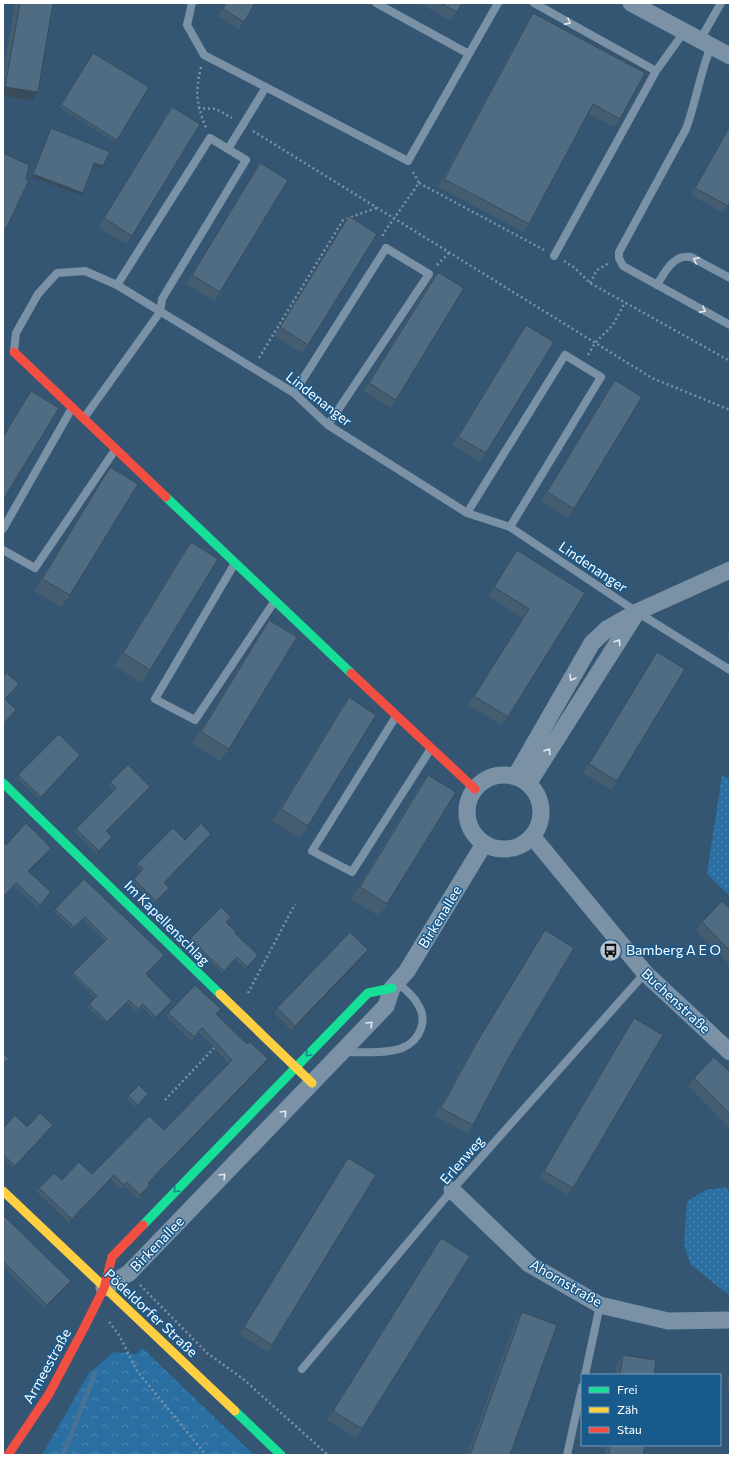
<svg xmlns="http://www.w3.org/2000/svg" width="733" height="1458" font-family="Commissioner,sans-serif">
  <defs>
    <pattern id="forest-crowns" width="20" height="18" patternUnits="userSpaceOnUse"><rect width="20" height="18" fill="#2a6fa2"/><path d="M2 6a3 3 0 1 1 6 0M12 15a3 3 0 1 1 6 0" fill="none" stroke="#4a85b0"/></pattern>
    <pattern id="park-dots" width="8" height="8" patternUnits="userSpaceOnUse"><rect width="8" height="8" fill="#2a6fa2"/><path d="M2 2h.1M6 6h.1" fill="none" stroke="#4a85b0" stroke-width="1.8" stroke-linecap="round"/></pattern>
  </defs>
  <rect width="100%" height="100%" fill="#345672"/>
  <path fill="url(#forest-crowns)" d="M142,1348L254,1455H42L89,1373L114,1352L137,1354Z"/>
  <path fill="url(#park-dots)" d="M722,775L730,779V896L707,874Z
    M726,1187L730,1193V1296L691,1265L684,1245L687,1202L705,1190Z"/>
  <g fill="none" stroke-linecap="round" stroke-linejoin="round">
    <path stroke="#457296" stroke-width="5" d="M63,1455L95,1373"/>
    <path stroke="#7b92a6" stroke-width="2.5" stroke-dasharray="2 3" stroke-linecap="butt" d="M201,67C195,93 196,102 206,128
      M198,108L216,109L232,118
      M253,131L652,378L730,410
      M419,183L544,250
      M383,236V234L419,183L413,172
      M564,261L575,268L590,283L730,361
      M437,265L449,253
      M590,283L597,270L609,263
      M588,355L595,343L613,325L625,302
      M259,358L343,220L376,208
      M248,993L295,904
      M165,1100L215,1047
      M140,1285L207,1353L242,1378L328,1455
      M109,1322L119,1335L137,1371L206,1455"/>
    <path stroke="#7b92a6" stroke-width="8" d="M192,3L187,25L204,55L408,161L498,3
      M376,3L469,54
      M534,3L656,71
      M700,40L721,3
      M711,46C700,73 696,102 686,129L619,252V258L623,266L730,325
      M228,149L266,87
      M554,256L656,71L684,32
      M657,285C665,272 673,254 691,257L730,278
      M14,351L16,333L38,294L57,273L85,271L117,285L294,393L328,425L467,513L510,527L637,612L730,670
      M294,393L386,248L429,274L328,425
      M84,418L160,312L162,299L246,160L210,138L117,285
      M467,513L565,355L601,377L510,527
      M3,529L72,408
      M3,550L35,568L115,450
      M235,563L155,699L195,720L274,602
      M395,718L312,851L352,872L430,750
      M344,1052C360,1052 387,1054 402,1048C420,1041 429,1020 417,1003C413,995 404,989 398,983
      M302,1369L452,1190L645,973
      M585,1375L600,1305
      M567,1455L582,1387"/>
    <path stroke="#7b92a6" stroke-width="17" d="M631,3L730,56
      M637,612L730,570
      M467 812a37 37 0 1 1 74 0a37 37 0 1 1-74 0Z
      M515,777L592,643L607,629L637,612L528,784
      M532,836L645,973L730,1052
      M452,1190L529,1264L600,1305L668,1321L730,1320
      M104,1288L129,1273L386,1006L392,988L407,971L484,844"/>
    <path stroke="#16e098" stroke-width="9" d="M166,497L351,673
      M3,783L220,994
      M143,1225L368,993L392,988
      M235,1411L281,1455"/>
    <path stroke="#ffcf43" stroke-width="9" d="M220,994L312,1083
      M3,1191L235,1411"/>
    <path stroke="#f24e42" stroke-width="9" d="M14,352L166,497
      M351,673L475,789
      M8,1455L49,1394L84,1328L104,1288L112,1257L143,1225"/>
  </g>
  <path fill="#455d70" d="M15,3H53L32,101L3,96V73Z
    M226,3H255L239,29L218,16Z
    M419,3H462L451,21Z
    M533,13L620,119L614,127L588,113L529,224L523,232L438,187L527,22Z
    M93,53L149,87L115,142L59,107Z
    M172,107L132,236L126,244L98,227L166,115Z
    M730,125V202L723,213L691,195Z
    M51,128L103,166L101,169L93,165L81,195L31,177L50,131Z
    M3,153L6,229L3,233Z
    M260,163L220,292L214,301L186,284L254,172Z
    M349,216L308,345L302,353L274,336L343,225Z
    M438,272L396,400L390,408L363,391L431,280Z
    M526,325L486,453L480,462L452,445L520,334Z
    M615,380L574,509L568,518L541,501L609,389Z
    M31,391L3,500V436L23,403Z
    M110,467L70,595L61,607L34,591L102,479Z
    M191,542L150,670L142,683L114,666L182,554Z
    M517,550L585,593L508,717L501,725L468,705L523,618L488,596Z
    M269,620L229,749L220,761L192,744L261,632Z
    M730,632V639L727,637Z
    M657,652L617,781L611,790L583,773L651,661Z
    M349,697L308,826L300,838L272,821L340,710Z
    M80,755L39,799L17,778L18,775Z
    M428,775L387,904L379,916L351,899L419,787Z
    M110,782L150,787L148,790L107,832L110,840L97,854L74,832L76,829L113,791L108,785Z
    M210,836L164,883L169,888L154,904L132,881L141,871L136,866L137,864L185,840Z
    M3,842L6,845L51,848L29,871L51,892L38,908L14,886L3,898Z
    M84,879L164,955L146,974L170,1004L154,1019L142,1007L136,1012L127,1002L106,1024L87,1007L95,998L72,975L105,941L83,919L73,930L53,911Z
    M730,909V965L696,931L702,922Z
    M231,917L227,923L256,957L245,969L235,959L222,973L189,941L190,939Z
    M545,930L508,1059L473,1125L467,1133L435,1116L471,1050L540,938Z
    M365,955L292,1031L274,1013L277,1008Z
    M221,1009L217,1014L266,1063L148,1184L147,1189L138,1199L125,1186L121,1189L111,1179L69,1223L36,1191L39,1188L62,1180L92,1174L164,1130L229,1064L199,1032L191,1041L166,1016L168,1013Z
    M634,1018L573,1188L568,1195L539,1178L629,1025Z
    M730,1072V1129L688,1086L694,1078Z
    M148,1094L136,1107L126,1098L128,1096Z
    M53,1125L13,1168L3,1158V1126L4,1127H27Z
    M348,1158L272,1345L268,1352L239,1334Z
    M3,1215L69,1284L45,1308L3,1266Z
    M441,1238L362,1429L356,1438L327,1420L435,1247Z
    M522,1312L510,1455H467L516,1320Z
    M623,1355L654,1375H615L617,1364Z
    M730,1374V1398L727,1378Z
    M606,1445H645L643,1455H604Z"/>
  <path fill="#384c5b" d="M5,87L38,92L32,101L3,96V90Z
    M94,163L103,166L101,169L93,165Z
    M33,174L83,193L81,195L31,177Z
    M150,787L148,790L104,834L106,831Z
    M211,834L210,836L162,886L164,883Z
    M112,837L110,840L97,854L99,851Z
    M51,848L49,850L27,874L28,871Z
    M368,950L365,955L292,1031L295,1026Z
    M129,1000L127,1002L106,1024L107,1022Z
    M172,1001L170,1004L154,1019Z
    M268,1059L266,1063L145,1187L148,1183Z
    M53,1125L51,1128L13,1168L15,1166Z
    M114,1175L111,1179L69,1223L72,1219Z
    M150,1185L147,1189L138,1199L140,1195Z
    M71,1281L69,1284L45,1308L47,1305Z"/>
  <path fill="#506c82" stroke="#384c5b" d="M20,3H53L38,92L5,87Z
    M226,3H255L244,22L223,9Z
    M440,3H462L457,12Z
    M533,13L645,73L620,119L593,104L529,224L444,179Z
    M93,53L149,87L117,140L61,105Z
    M172,107L200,124L132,236L104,218Z
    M730,126V202L728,206L695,188Z
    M51,128L110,152L103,166L94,163L83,193L33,174Z
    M3,153L29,165L26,179L29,180L6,229L3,227Z
    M260,163L288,180L220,292L192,275Z
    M349,216L377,234L308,345L280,327Z
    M438,272L464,288L396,400L369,383Z
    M526,325L554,342L486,453L458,437Z
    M615,380L642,397L574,509L547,492Z
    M31,391L59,408L3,500V437Z
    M110,467L138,484L70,595L42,579Z
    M191,542L218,559L150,670L123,653Z
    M517,550L585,593L508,717L474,696L529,609L494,587Z
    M269,620L297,637L229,749L201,732Z
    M657,652L685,669L617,781L589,764Z
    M7,673L19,684L5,699L16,710L3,724V676Z
    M349,697L376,715L308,826L281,809Z
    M59,734L80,755L41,797L18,775Z
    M128,765L150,787L106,831L112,837L99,851L76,829L116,788L110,782Z
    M428,775L456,792L387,904L360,887Z
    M26,823L51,848L28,871L51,892L40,905L16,883L3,897V842L6,845Z
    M201,823L211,834L164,883L169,888L156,901L134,879L143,869L137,864L173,828L185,840Z
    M84,879L164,955L146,974L172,1001L156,1017L143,1004L138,1009L129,1000L107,1022L89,1004L97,996L73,973L107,939L85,917L74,927L55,909Z
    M722,901L730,909V951L702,922Z
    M221,907L231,917L226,922L236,932L235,933L258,955L247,967L237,957L224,971L190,939Z
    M545,930L574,948L508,1059L473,1125L441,1108L477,1042Z
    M350,932L368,950L295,1026L277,1008Z
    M195,985L221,1009L216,1014L247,1044L250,1042L268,1059L148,1183L150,1185L140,1195L127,1182L124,1185L114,1175L72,1219L39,1188L54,1173L62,1180L79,1162L92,1174L149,1116L164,1130L232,1060L202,1028L194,1037L168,1013Z
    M634,1018L663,1035L573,1188L544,1171Z
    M3,1053L9,1059L3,1064Z
    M714,1057L730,1072V1114L694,1078Z
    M139,1085L148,1094L138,1105L128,1096Z
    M40,1113L53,1125L15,1166L3,1154V1126L4,1127L15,1115L27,1127Z
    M348,1158L376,1175L272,1345L244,1327Z
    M3,1215L71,1281L47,1305L3,1261Z
    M441,1238L470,1256L362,1429L333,1411Z
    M522,1312L557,1325L510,1455H470Z
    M623,1355L656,1360L654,1375H620Z
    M610,1445H645L643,1455H609Z"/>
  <defs><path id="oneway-chevron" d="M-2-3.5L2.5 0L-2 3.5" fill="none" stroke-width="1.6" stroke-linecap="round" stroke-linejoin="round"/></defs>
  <g stroke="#e5e9ed">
    <use href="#oneway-chevron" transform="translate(568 22) rotate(29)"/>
    <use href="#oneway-chevron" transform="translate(696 260) rotate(-153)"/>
    <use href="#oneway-chevron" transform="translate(703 310) rotate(29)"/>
    <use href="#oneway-chevron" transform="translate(618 642) rotate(-57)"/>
    <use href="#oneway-chevron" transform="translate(572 678) rotate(120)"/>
    <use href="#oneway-chevron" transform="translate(548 751) rotate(-58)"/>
    <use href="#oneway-chevron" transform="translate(370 1024) rotate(-46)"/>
    <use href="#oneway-chevron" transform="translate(284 1113) rotate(-46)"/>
    <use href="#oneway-chevron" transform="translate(223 1176) rotate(-46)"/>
  </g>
  <g stroke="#188290">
    <use href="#oneway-chevron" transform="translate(308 1054) rotate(134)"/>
    <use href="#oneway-chevron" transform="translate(176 1190) rotate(134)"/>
  </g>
  <defs>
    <symbol id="bus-disc" viewBox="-11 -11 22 22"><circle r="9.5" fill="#b8c4ce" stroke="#195a8d"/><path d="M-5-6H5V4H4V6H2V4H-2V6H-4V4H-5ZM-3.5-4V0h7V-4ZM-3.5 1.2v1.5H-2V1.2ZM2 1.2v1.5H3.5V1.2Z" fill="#111"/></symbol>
  </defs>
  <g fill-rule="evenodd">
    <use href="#bus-disc" x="598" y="938" width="25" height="25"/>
  </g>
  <g text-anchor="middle" stroke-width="3" stroke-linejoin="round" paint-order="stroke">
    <g font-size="14" fill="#fff" stroke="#195a8d">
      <text transform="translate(319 399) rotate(38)" y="5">Lindenanger</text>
      <text transform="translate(593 567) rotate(34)" y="5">Lindenanger</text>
      <text transform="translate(440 917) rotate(-59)" y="5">Birkenallee</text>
      <text transform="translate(167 923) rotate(45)" y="5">Im Kapellenschlag</text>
      <text transform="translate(676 1001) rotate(43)" y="5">Buchenstraße</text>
      <text transform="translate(462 1160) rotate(-49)" y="5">Erlenweg</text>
      <text transform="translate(157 1244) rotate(-46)" y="5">Birkenallee</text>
      <text transform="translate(566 1283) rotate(30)" y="5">Ahornstraße</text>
      <text transform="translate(151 1313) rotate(43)" y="5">Pödeldorfer Straße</text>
      <text transform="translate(47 1366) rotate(-61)" y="5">Armeestraße</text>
    </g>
    <g font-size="14" fill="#fff" stroke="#195a8d" text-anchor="start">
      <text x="626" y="955">Bamberg A E O</text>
    </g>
  </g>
  <rect width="733" height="1458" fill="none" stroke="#ffffff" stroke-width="8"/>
  <rect x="581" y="1374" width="140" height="72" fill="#195a8d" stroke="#759cbb"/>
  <rect x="589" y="1387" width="20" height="6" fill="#16e098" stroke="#759cbb"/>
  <text x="617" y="1394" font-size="12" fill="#ffffff">Frei</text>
  <rect x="589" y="1407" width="20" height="6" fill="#ffcf43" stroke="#759cbb"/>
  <text x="617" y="1414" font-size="12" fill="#ffffff">Zäh</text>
  <rect x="589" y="1427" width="20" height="6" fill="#f24e42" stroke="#759cbb"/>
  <text x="617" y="1434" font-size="12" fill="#ffffff">Stau</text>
</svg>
